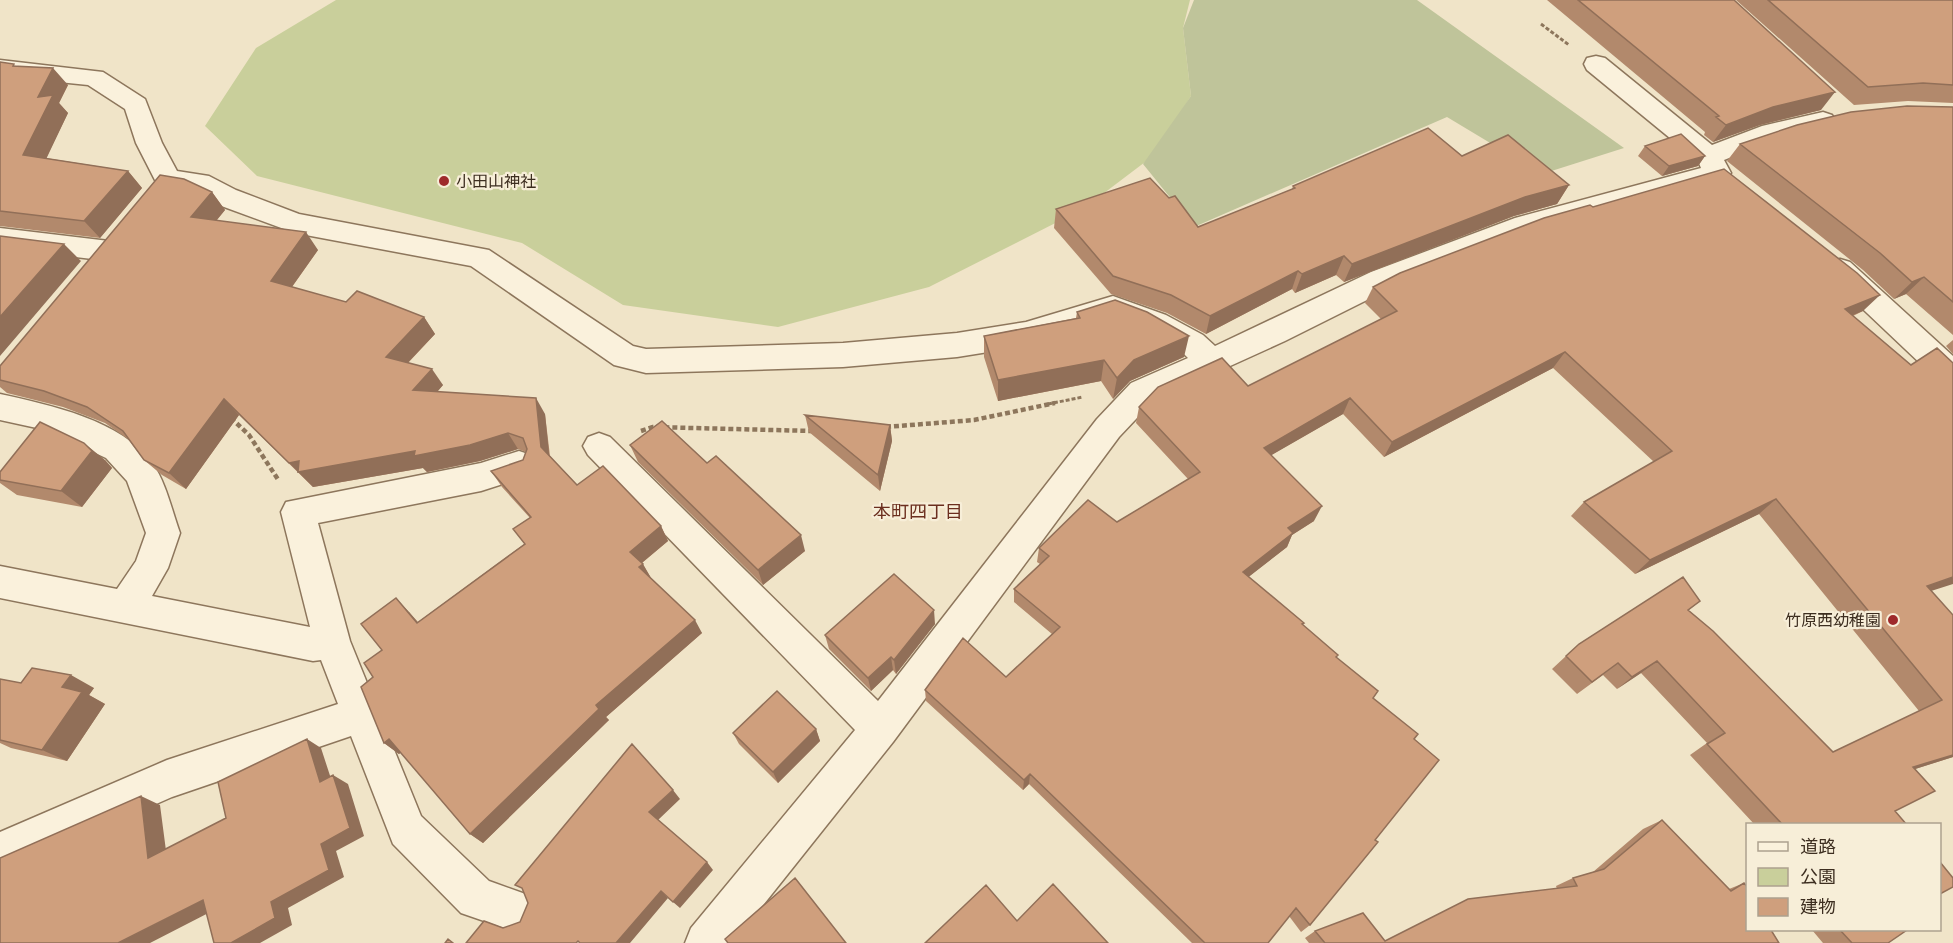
<svg xmlns="http://www.w3.org/2000/svg" width="1953" height="943" font-family="'Crimson Pro','Noto Sans JP',serif">
  <rect width="100%" height="100%" fill="#f0e4c8"/>
  <path fill="#c9cf9b" d="M336,0H1190L1183,28L1191,96L1153,156L1083,209L929,287L778,327L623,305L522,243L257,176L205,126L256,48Z"/>
  <path fill="#bfc49a" d="M1194,0H1417L1624,148L1542,174L1447,117L1194,227L1143,164L1191,96L1183,28Z"/>
  <g fill="none" stroke-linecap="round" stroke-linejoin="round">
    <defs>
      <path id="minor" d="M1596,56L1605,58L1712,145L1762,126L1823,112L1832,115L1836,121L1832,127L1777,139L1724,160L1731,173L1727,180L1533,233L1391,288L1285,341L1153,401L1119,437L893,742L733,943H685L691,928L855,730L588,455L583,446L588,437L599,433L610,437L878,701L1097,419L1131,383L1188,358L1181,351L1144,331L1112,319L1026,346L957,357L843,367L646,373L614,365L471,266L295,233L216,204L193,192L158,186L136,143L125,109L88,85L0,76V60L103,72L145,99L162,143L177,171L209,176L236,190L299,214L489,250L633,346L646,349L843,343L957,333L1026,322L1113,296L1166,315L1203,335L1215,346L1371,272L1515,218L1701,168L1698,161L1587,70L1584,64L1587,58Z
        M0,228L109,241L119,244L123,251L119,258L109,261L0,248Z
        M1840,259L1850,262L1953,356V387L1942,384L1830,278L1825,270L1830,262Z
        M0,394C50,405 122,420 153,464C166,483 172,511 180,533L168,568L152,596L310,627L281,512L286,502L481,463L519,451L531,455L535,465L531,475L481,491L318,523L350,641L421,816L489,881L531,896L537,911L531,926L516,932L461,913L393,844L351,736L172,797L0,873V832L167,760L338,704L321,660L313,661L0,598V566L117,589L136,561L146,533L127,481L106,458L46,430L0,420Z"/>
    </defs>
    <use href="#minor" stroke="#8d765c" stroke-width="3"/>
    <path stroke="#8d765c" stroke-width="3" stroke-dasharray="4 2" stroke-linecap="butt" d="M1541,24L1569,45
      M1048,404L1083,397"/>
    <path stroke="#8d765c" stroke-width="4.5" stroke-dasharray="5 3" stroke-linecap="butt" d="M231,418L249,435L279,481
      M886,427L974,420L1055,403
      M641,431L653,427L813,431"/>
    <use href="#minor" fill="#faf1dc" fill-rule="evenodd"/>
  </g>
  <path fill="#b2896c" d="M1547,0H1734L1821,110L1760,125L1713,142L1704,135L1705,132Z
    M1736,0H1953V103L1908,101L1854,105Z
    M0,62L16,66L68,85L59,103L68,113L46,158L128,171L142,188L100,238L0,226Z
    M1953,107V335L1906,294L1894,299L1863,270L1727,161L1740,144Z
    M1645,146L1705,156L1698,166L1662,176L1638,156Z
    M1462,156L1569,185L1557,204L1514,216L1344,282L1336,275L1295,293L1292,289L1206,334L1167,313L1111,294L1054,228L1056,209L1198,227L1292,189L1293,186Z
    M212,192L225,210L217,220L318,250L292,287L346,302L424,317L435,334L408,363L443,385L437,392L545,414L550,456L577,485L661,526L668,541L642,563L651,578L702,633L606,717L609,720L483,843L470,834L401,752L399,754L384,743L373,677L382,650L409,612L418,622L524,544L530,518L502,487L491,471L523,460L526,452L518,449L480,461L427,472L423,468L313,487L239,415L186,489L162,475L144,460L128,439L105,423L63,407L7,393L0,387V366Z
    M1593,207L1863,311L1853,316L1931,591L1953,757L1915,769L1895,811L1907,825H1755L1690,755L1707,743L1641,673L1617,689L1603,675L1577,694L1552,669L1579,644L1700,601L1688,611L1833,752L1919,711L1759,514L1635,574L1571,516L1584,502L1654,462L1553,368L1384,457L1343,414L1271,455L1314,521L1292,535L1287,547L1248,577L1303,625L1336,657L1373,698L1414,739L1375,840L1310,925L1301,932L1289,916L1268,943H1192L1029,784L1023,790L926,701L925,690L1006,677L1052,634L1014,602V589L1040,564L1037,562L1039,548L1117,522L1188,479L1136,423L1139,407L1248,386L1381,319L1365,303L1373,287Z
    M1077,312L1184,357L1130,381L1113,399L1101,381L998,401L984,357V336L1076,318Z
    M1953,340V354L1946,346Z
    M805,415L890,425L892,441L880,491L809,432Z
    M630,445L707,463L805,551L763,585L638,462Z
    M105,460L112,468L82,507L17,495L0,483V472Z
    M935,624L896,674L893,670L871,691L829,649L825,635Z
    M0,679L21,683L94,688L89,695L105,704L67,761L11,748L0,743Z
    M816,729L820,741L778,783L739,744L733,733Z
    M1662,820L1729,889L1744,883L1779,943H1309L1305,938L1315,931L1385,941L1557,889L1556,886L1573,878L1593,872L1643,829Z
    M1812,930H1906L1888,943H1823Z"/>
  <path fill="#916f58" d="M53,68L68,85L59,103L68,113L40,172L23,155L38,97Z
    M1835,92L1821,110L1760,125L1713,142L1726,125L1773,107Z
    M1705,156L1698,166L1662,176L1669,166Z
    M128,171L142,188L100,238L84,221Z
    M1569,185L1557,204L1514,216L1344,282L1352,264L1525,197Z
    M212,192L225,210L205,234L191,217Z
    M306,232L318,250L284,298L271,281Z
    M64,244L81,261L0,356V317Z
    M1344,256L1336,275L1295,293L1302,274Z
    M1298,271L1292,289L1206,334L1210,316Z
    M1924,277L1906,294L1894,299L1912,282Z
    M1880,295L1863,311L1828,325L1845,309Z
    M424,317L435,334L398,373L386,357Z
    M1189,336L1184,357L1130,381L1113,399L1117,378L1134,360Z
    M1565,352L1553,368L1384,457L1392,442Z
    M1104,360L1101,381L998,401V380Z
    M432,369L443,385L424,407L413,390Z
    M536,398L545,414L550,463L541,447Z
    M1350,398L1343,414L1258,463L1264,448Z
    M224,399L239,415L186,489L169,473Z
    M890,425L892,441L880,491L878,475Z
    M508,433L518,449L480,461L427,472L423,468L313,487L289,463L299,461Z
    M84,443L105,460L112,468L82,507L61,491Z
    M1776,499L1759,514L1635,574L1650,560Z
    M1322,506L1314,521L1292,535L1287,547L1237,586L1243,572L1288,528Z
    M661,526L668,541L638,566L630,552Z
    M801,535L805,551L763,585L758,570Z
    M643,564L651,578L639,567Z
    M1953,577V584L1906,599L1927,586Z
    M396,598L409,612L430,637L417,623Z
    M934,610L935,624L896,674L894,660Z
    M695,620L702,633L606,717L609,720L483,843L470,834L596,705Z
    M891,657L893,670L871,691L868,678Z
    M1657,661L1641,673L1617,689L1632,677Z
    M71,675L94,688L89,695L105,704L67,761L42,750L62,687Z
    M816,729L820,741L778,783L773,772Z
    M307,739L321,748L335,791L320,782Z
    M389,739L404,750L399,754L384,743Z
    M1953,755V757L1890,777L1913,767Z
    M1030,774L1029,784L1023,790L1024,780Z
    M333,775L348,784L364,836L336,851L344,877L288,908L292,925L260,943H231L271,902L321,844Z
    M673,790L680,799L657,821L649,812Z
    M141,796L160,805L168,866L148,858Z
    M707,862L713,870L680,908L673,902Z
    M661,891L668,898L630,943H616Z
    M203,900L222,906L150,943H118Z"/>
  <path fill="#cf9f7d" stroke="#916f58" stroke-width="1.5" d="M1578,0H1734L1835,92L1773,107L1726,125L1716,117L1719,116Z
    M1768,0H1953V85L1923,83L1868,87Z
    M0,62L14,64L13,66L53,68L38,97L53,95L23,155L128,171L84,221L0,211Z
    M1907,106L1953,107V302L1924,277L1912,282L1880,253L1740,144L1797,125L1851,112Z
    M1428,128L1462,156L1508,135L1569,185L1525,197L1352,264L1344,256L1302,274L1298,271L1210,316L1171,295L1113,276L1056,209L1150,178L1169,198L1175,196L1198,227L1295,188L1293,186Z
    M1681,134L1705,156L1669,166L1645,146Z
    M1724,169L1857,273L1880,295L1845,309L1911,365L1937,348L1953,363V577L1927,586L1953,615V755L1913,767L1935,791L1895,811L1907,825H1783L1707,744L1725,733L1657,661L1632,677L1618,663L1592,682L1566,656L1579,644L1683,577L1700,601L1688,610L1713,631L1833,752L1942,700L1776,499L1650,560L1584,502L1672,451L1565,352L1392,442L1350,398L1264,448L1322,506L1288,528L1293,533L1243,572L1304,623L1302,624L1338,655L1336,657L1378,691L1373,698L1418,734L1414,739L1439,760L1375,840L1378,842L1310,925L1296,908L1268,943H1205L1030,774L1024,780L925,690L963,638L1006,677L1060,627L1014,589L1049,556L1039,548L1088,500L1117,522L1200,472L1139,407L1158,387L1222,358L1248,386L1397,311L1373,287L1400,273L1544,218L1590,205L1593,207Z
    M160,175L184,179L212,192L191,217L306,232L271,281L346,302L357,291L424,317L386,357L432,369L413,390L536,398L541,447L577,485L603,466L661,526L630,552L643,564L639,567L695,620L596,705L599,709L470,834L389,739L384,743L361,687L373,677L364,663L382,650L361,624L396,598L417,623L525,544L513,529L531,517L491,471L523,460L527,449L523,438L508,433L470,445L414,456L415,451L298,472L299,461L289,463L224,399L169,473L144,460L123,431L87,407L44,391L0,380V366Z
    M0,236L64,244L0,317Z
    M1115,300L1147,312L1189,336L1134,360L1117,378L1104,360L998,380L984,336L1080,318L1077,312Z
    M805,415L890,425L878,475Z
    M662,421L707,463L716,456L801,535L758,570L630,445Z
    M40,422L84,443L92,451L61,491L0,480V472Z
    M894,574L934,610L894,660L891,657L868,678L825,635Z
    M32,668L71,675L62,687L82,692L42,750L0,740V679L21,683Z
    M777,691L816,729L773,772L733,733Z
    M307,739L320,782L333,775L350,828L321,844L329,870L271,902L275,918L231,943H214L203,900L118,943H0V858L141,796L148,858L226,818L218,782Z
    M632,744L673,790L649,812L707,862L673,902L661,891L616,943H580L578,941L576,943H466L484,921L503,928L520,922L528,903L522,888L515,885Z
    M1662,820L1731,891L1744,883L1748,888V930H1771L1779,943H1325L1315,931L1363,913L1385,941L1468,899L1577,886L1573,878L1604,869Z
    M1940,862L1953,878V887L1940,894Z
    M795,878L846,943H728L725,939Z
    M1053,884L1108,943H925L986,885L1017,921Z
    M1840,930H1907L1888,943H1852Z
    M448,939L453,943H445Z"/>
  <g fill="#9e2a2b" stroke="#f7eed8" stroke-width="2">
    <circle cx="444" cy="181" r="6"/>
    <circle cx="1893" cy="620" r="6"/>
  </g>
  <g text-anchor="middle" stroke-width="4.5" stroke-linejoin="round" paint-order="stroke">
    <g font-size="16" fill="#3d2e20" stroke="#f7eed8" text-anchor="start">
      <text x="456" y="187">小田山神社</text>
      <text x="1881" y="626" text-anchor="end">竹原西幼稚園</text>
    </g>
    <g font-size="18" fill="#6b2e1e" stroke="#f7eed8">
      <text x="918" y="518">本町四丁目</text>
    </g>
  </g>
  <rect x="1746" y="823" width="195" height="108" fill="#f7eed8" stroke="#ada18e" stroke-width="1.5"/>
  <rect x="1758" y="842" width="30" height="9" fill="#faf1dc" stroke="#ada18e" stroke-width="1.5"/>
  <text x="1800" y="853" font-size="18" fill="#3d2e20">道路</text>
  <rect x="1758" y="868" width="30" height="18" fill="#c9cf9b" stroke="#ada18e" stroke-width="1.5"/>
  <text x="1800" y="883" font-size="18" fill="#3d2e20">公園</text>
  <rect x="1758" y="898" width="30" height="18" fill="#cf9f7d" stroke="#ada18e" stroke-width="1.5"/>
  <text x="1800" y="913" font-size="18" fill="#3d2e20">建物</text>
</svg>
